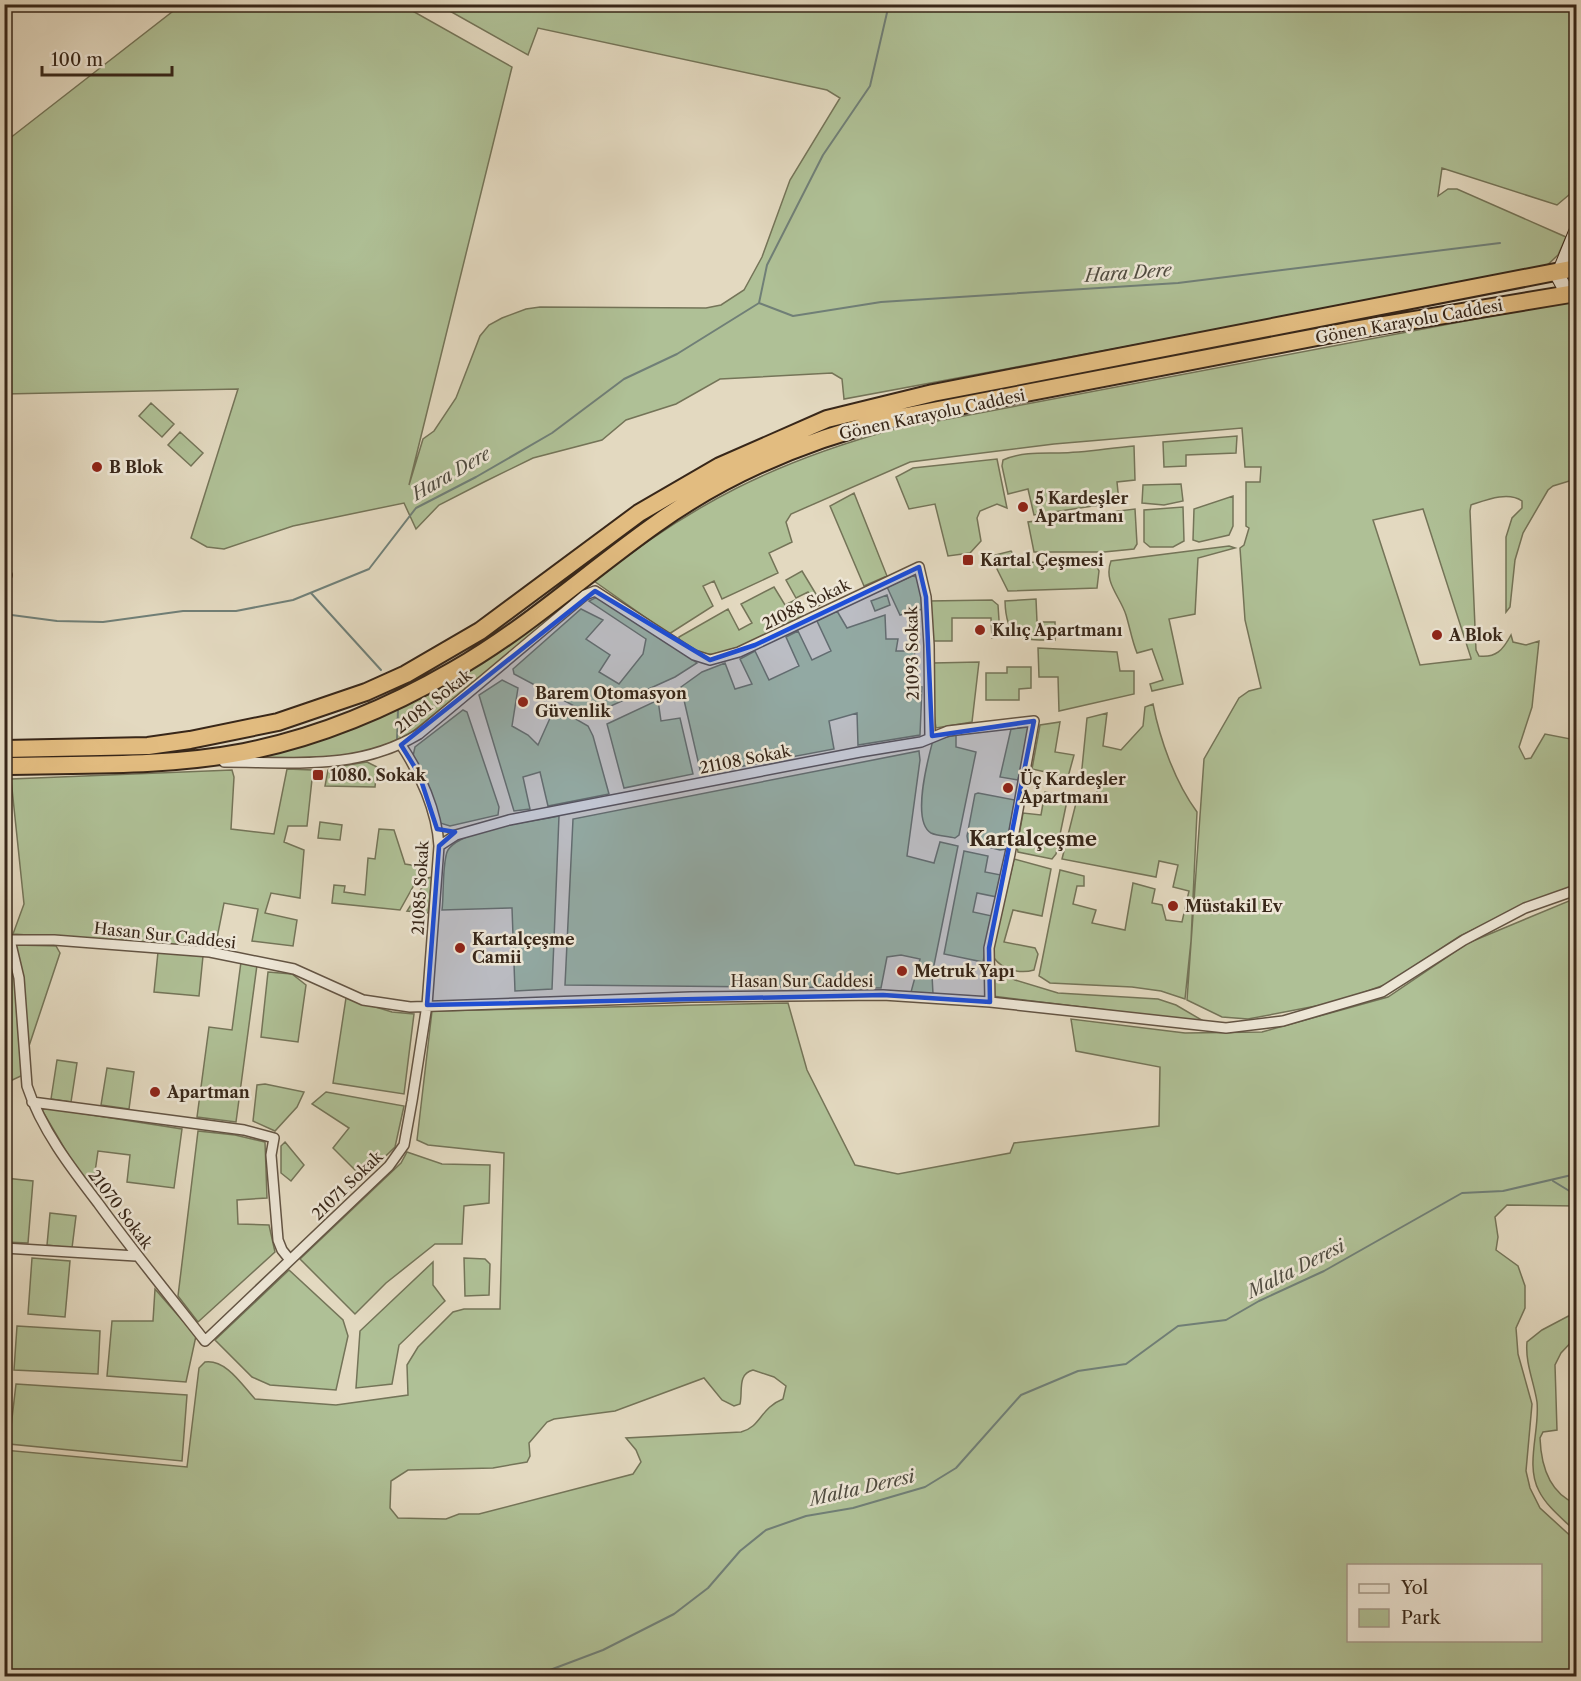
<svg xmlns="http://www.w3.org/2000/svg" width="1581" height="1681" font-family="'Libre Caslon Text',serif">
  <rect width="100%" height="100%" fill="#e3d9c0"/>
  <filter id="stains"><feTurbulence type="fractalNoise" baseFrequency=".00333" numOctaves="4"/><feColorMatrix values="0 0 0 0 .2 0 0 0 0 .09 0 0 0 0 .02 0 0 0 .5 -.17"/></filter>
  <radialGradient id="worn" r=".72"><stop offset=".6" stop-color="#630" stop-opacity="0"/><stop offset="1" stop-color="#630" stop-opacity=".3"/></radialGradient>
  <path fill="#afc096" stroke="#747458" stroke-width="1.5" fill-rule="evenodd" d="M181,5H402L512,67L409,485L423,439L434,431L456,398L480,336L489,325L502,318L526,309L540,307L706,308L721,305L744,290L762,257L790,180L840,98L827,90L538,28L528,55L439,5H1576V189L1557,205L1442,168L1438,196L1448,189H1457L1566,237L1558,255L1543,269L844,399L842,379L832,373L720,379L676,404L626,420L602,440L533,458L484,482L439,505L416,529L404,503L293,526L224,549L207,547L191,538L238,389L5,394V142Z
    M1576,300V479L1553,486L1548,490L1523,533L1515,560L1510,607L1506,612V537L1512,518L1522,508V501C1508,491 1486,500 1471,505L1470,511L1476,650L1479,656C1496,658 1503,650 1511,635L1513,642L1526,645L1539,641L1532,707L1519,747L1525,759L1531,758L1545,734L1576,740V887L1529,902L1460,936L1387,984L1337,1002L1248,1019L1222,1017L1187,1000L1204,759L1239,698L1249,691L1261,688L1245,620L1240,548L1244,545L1249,528L1246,526V482H1260L1261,467H1245L1242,428L1054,444L910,462L791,514L786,522L792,542L769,553L778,573L722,599L714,581L703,586L713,606L669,634L594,581C692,504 774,462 895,429ZM1423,509L1471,658V659L1420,665L1373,520Z
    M151,403L174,424L162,437L139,416Z
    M180,432L203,453L191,466L168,445Z
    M1237,436L1236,453L1186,455V466L1164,467L1163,442Z
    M1134,446L1135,480L1117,482L1119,502L1034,515L1028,489L1008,494L1002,466L1003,460C1022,452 1040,453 1059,453C1084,453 1109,448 1134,446Z
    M997,459L1007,508L997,504L980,511L977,518L981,541L970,553L948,556L935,504L909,509L896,477L913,468Z
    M1181,484L1183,501L1164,505L1142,503L1143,485Z
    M854,493L887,576L864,586L830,506Z
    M1233,496V526L1229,535L1199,542L1193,540L1194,509Z
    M1183,507L1184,541L1173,547H1150L1144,542V510Z
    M1135,509L1137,544L1134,549L1104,552H1034L1028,522Z
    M1229,546L1235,548L1198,558L1195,614L1169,619L1183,684L1152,691L1150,684L1163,680L1152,649L1137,653C1132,641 1130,628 1126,615C1120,596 1103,582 1111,561Z
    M1011,551L1018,562L1095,563L1099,571L1097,588L1008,591L997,569L995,555Z
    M802,571L822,604L816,607L808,592L796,598L786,580Z
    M912,576L918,577L923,609L900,615L887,587Z
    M774,587L785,605L795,600L803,616L727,653C707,658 696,651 679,642V637L728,609L739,630L752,623L741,604Z
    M887,595L890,605L875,611L871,601Z
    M597,597L613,605L697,663L675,677L591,715L514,674L513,669L581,609L603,620L586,639L610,655L599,672L619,684L643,654L646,639L589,601Z
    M1036,599L1037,622H1055V640C1021,640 1006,641 1005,601Z
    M992,600L998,605L1000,635L992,638L991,618H952V641H932L929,601Z
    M837,611L847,628L885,615L886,639H898L896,651H915L910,685L922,687L920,735L858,745L857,713L829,721L834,749L701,774L681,687L702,672L725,663L735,689L752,684L740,659L755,651L769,680L799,666L786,637L798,631L812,660L831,651L817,621Z
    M550,615L553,618L402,740L368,753L317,758L242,757L456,677Z
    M1038,648L1117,652L1120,671H1134V694L1059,711L1058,677H1039Z
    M979,662L972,722L936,728L932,701L933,663Z
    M1007,667H1031V688L1019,689V700H986V673H1007Z
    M502,680L518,688L512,726L528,735L538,745L555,707L588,726L593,736L609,794L548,806L540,772L523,777L530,809L514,811L479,695Z
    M658,700L661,721L680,718L693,774L624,788L607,724Z
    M1153,704C1160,740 1175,782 1197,812L1191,941L1185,999L1161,991L1132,987L1050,983L1039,976L1060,870L1084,876V886H1077L1073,904L1096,910L1092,923L1125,930L1133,883L1155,889L1152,903L1162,905L1166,920L1182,922L1189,891L1173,887L1178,865L1159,861L1156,877L1062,859L1077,799L1095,802L1099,782L1081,778L1087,718L1107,713L1103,746L1121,750L1143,726L1145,707Z
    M463,710L467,712L499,807L498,815L450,826L440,823L413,756L415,747Z
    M1060,722L1055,752L1074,755L1068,777L1032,769L1040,725Z
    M1030,726L1018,780L1000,777L1011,729Z
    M956,735V747L976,752L959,835L955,838C948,836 937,836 931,833C911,821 928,759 933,740Z
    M919,751L920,760L907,856L934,863L940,842L958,846L932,975L933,994L911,992L920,959L901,955L887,957L881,988L565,985L573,819Z
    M367,762L377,767L375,787L325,786L328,770L330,768Z
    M287,769L313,770L307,826H288L284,842L304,850L300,898L271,893L265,913L297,920L293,946L252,941L258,909L224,903L215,948L13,934L24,904L11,779L232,770L234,777L231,829L274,834Z
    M1045,792L1068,796L1056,854L1052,859L1018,852L1017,846L1023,813L1041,815Z
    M978,793L1015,800L1006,849L1000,850L968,842L967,836L975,794Z
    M559,816L552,989L515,991L512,908L442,910C444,896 442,860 448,850C461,829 535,821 559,816Z
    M320,822L342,825L340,840L318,838Z
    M379,829L394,830L405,864L424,867L400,910L332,903L334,885L345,886L344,892L365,895L368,858L375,859Z
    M964,851L988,856L985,872L1001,875L997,897L977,893L973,912L992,916L983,962L944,954Z
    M1014,859L1051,869L1042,916L1013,910L1004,942L1035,948L1038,954L1034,970C1020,974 1003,970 994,958V945Z
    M432,877L428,913L407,911L428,878Z
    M1576,898V1206L1507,1205L1495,1217L1498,1237L1496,1250L1518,1266L1525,1286V1308L1516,1328L1518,1354L1532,1404L1526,1471L1530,1488L1540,1508L1576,1541V1676H10L11,1642L4,1567V1450L187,1467L199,1368L205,1362C226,1359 242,1385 255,1399L336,1405L408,1395L407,1365L418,1347L453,1312L464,1309H500L504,1153L428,1145L417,1140L432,1011L788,1003L807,1070L855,1165L898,1174L1010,1153L1014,1143L1159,1126L1160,1067L1076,1051L1071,1019L1185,1033L1262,1032L1388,997L1468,943ZM753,1370L774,1377L786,1386L783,1399C760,1408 761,1427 741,1432L626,1438L636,1450L641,1462L633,1474L479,1514H459L446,1519L398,1518L390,1508L391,1481L408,1470L493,1468L527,1462L530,1456L529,1443L547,1422L554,1419L615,1411L704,1378L722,1400L734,1406L740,1404C743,1391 737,1374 753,1370ZM1348,1566H1540V1640H1348Z
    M16,945L56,946L60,953L28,1049Z
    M158,952L203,956L199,996L154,992Z
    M7,954L14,975L23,1075L10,1081L7,1090L5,1091Z
    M241,962L257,965L236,1122L197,1117L209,1027L232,1030Z
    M994,969L1015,980L1058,993L1158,999L1176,1005L1205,1022L992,996Z
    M268,972L292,974L306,985L298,1042L261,1037Z
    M346,998L392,1012L414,1014L404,1094L333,1083Z
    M57,1060L77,1063L71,1102L51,1099Z
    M107,1068L134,1072L129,1109L101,1105Z
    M265,1084L304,1092L297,1107L275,1131L253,1121L257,1085Z
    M326,1092L404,1106L395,1147L363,1178L333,1148L349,1128L312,1104Z
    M47,1108L182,1129L174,1188L127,1182L130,1155L98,1151L93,1186L76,1168L46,1117L42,1110Z
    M198,1131L235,1135L265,1142L267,1198L237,1200L238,1224L269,1225L275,1252L198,1322L178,1296Z
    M285,1142L304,1165L291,1181L281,1173V1146Z
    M407,1152L442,1164L490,1165L489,1203L464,1206L462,1244H435L386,1283L355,1314L300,1259L401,1163Z
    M5,1178L33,1181L28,1243L5,1242Z
    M50,1213L76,1216L72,1248L47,1245Z
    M32,1258L70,1261L65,1317L28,1314Z
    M464,1258L485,1259L490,1264L489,1295L465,1296Z
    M433,1262V1285L445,1301L399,1345L392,1384L356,1388L360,1331Z
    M289,1270L343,1320L348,1336L336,1390L270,1385L252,1377L215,1340Z
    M155,1289L196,1336L186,1382L107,1376L112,1321H153Z
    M1576,1312V1337L1561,1353L1555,1365L1557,1430L1543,1432L1540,1438C1541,1466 1550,1493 1576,1504V1532C1563,1519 1547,1507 1539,1491C1525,1465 1540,1430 1537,1402C1534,1382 1525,1363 1527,1342L1542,1330Z
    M17,1326L100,1331L98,1374L14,1370Z
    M16,1384L187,1395L182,1461L9,1444Z"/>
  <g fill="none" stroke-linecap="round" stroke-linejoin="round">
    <path stroke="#707f77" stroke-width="2" d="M759,303L793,316L881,302L1178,283L1500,243
      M311,593L381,670
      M4,614L57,621L103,622L183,611H236L293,600L369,569L416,508L476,477L552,433L624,379L677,354L759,303L767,265L823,155L870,86L889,4
      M397,739L398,710
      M1553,1181L1576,1195
      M534,1676L603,1650L674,1614L708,1588L740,1551L766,1530L806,1516L853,1508L925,1487L956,1468L1021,1395L1078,1371L1126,1364L1178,1326L1226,1320L1259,1301L1324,1271L1462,1193L1503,1191L1576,1174"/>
    <defs>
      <path id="street" d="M4,571L7,575L4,581
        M224,762C293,762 358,771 419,734L585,595L595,591L694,655L710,660L739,652L919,567L926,597L929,645L930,738
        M439,846L456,835L509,820L860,752L921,742L948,731L1034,721L1010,854L989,948L990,1002
        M4,940H54L210,952L294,969L363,1000L410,1007L691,997L883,995L990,1002L1226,1028L1283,1021L1382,992L1464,940L1525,908L1576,890
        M10,940L19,978L27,1086C41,1129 71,1168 98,1203C132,1250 169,1295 205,1341L389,1166L404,1145L412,1101L427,1005L439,846C437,811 420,773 401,745
        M32,1102L244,1130L274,1138L271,1155L278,1240L282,1250L290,1260
        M4,1248L136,1256"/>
      <path id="secondary" d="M1576,232L1558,276L1564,287L1576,292"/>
      <path id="highway" d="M4,749L148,746L190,740L278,722L366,692L406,674L480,631L639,513L720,466L827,419L933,393L1576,268
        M4,766C84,764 166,767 244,752C316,738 390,707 454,670C526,629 588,572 656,524C727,473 807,440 891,419L1348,331L1576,293"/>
    </defs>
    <use href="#street" stroke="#635443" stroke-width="12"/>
    <use href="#secondary" stroke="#382719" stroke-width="16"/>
    <use href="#highway" stroke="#382719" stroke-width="20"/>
    <use href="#street" stroke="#ede6d6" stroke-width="9"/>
    <use href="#secondary" stroke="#ede6d6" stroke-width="14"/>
    <use href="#highway" stroke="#e2bc80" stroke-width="16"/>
  </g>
  <path fill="#1d4ed8" fill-opacity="0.2" stroke="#1d4ed8" stroke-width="4.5" stroke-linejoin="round" d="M919,567L926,597L932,736L1034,721L989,948L990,1002L883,995L427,1005L439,846L455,832L437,829L419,774L401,745L595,591L710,660L755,645Z"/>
  <g fill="#8f2418" stroke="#ede6d6" stroke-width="2">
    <circle cx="97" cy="467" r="6"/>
    <circle cx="1023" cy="507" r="6"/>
    <rect x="962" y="554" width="12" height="12" rx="3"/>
    <circle cx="980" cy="630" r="6"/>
    <circle cx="1437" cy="635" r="6"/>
    <circle cx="523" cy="702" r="6"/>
    <rect x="312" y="769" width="12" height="12" rx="3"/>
    <circle cx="1008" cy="788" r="6"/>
    <circle cx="1173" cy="906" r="6"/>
    <circle cx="460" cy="948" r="6"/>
    <circle cx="902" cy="971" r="6"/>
    <circle cx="155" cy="1092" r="6"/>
  </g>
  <g text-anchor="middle" stroke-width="5" stroke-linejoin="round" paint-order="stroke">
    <g font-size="16" fill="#382719" stroke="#ede6d6">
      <text transform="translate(1409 321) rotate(-10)" y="6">Gönen Karayolu Caddesi</text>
      <text transform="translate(932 414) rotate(-12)" y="6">Gönen Karayolu Caddesi</text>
      <text transform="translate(806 604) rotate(-26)" y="6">21088 Sokak</text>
      <text transform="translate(912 653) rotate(-91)" y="6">21093 Sokak</text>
      <text transform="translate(433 701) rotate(-38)" y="6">21081 Sokak</text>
      <text transform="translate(745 759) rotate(-11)" y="6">21108 Sokak</text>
      <text transform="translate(420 888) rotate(-87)" y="6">21085 Sokak</text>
      <text transform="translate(165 935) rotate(6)" y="6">Hasan Sur Caddesi</text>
      <text x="802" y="987">Hasan Sur Caddesi</text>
      <text transform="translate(347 1185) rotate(-44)" y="6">21071 Sokak</text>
      <text transform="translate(121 1209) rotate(53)" y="6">21070 Sokak</text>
    </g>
    <g font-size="16" font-weight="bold" fill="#382719" stroke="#ede6d6" text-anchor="start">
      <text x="109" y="473">B Blok</text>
      <text x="1035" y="504">5 Kardeşler<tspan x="1035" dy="18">Apartmanı</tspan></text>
      <text x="980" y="566">Kartal Çeşmesi</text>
      <text x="992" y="636">Kılıç Apartmanı</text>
      <text x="1449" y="641">A Blok</text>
      <text x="535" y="699">Barem Otomasyon<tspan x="535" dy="18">Güvenlik</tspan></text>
      <text x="330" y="781">1080. Sokak</text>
      <text x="1020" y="785">Üç Kardeşler<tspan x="1020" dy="18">Apartmanı</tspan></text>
      <text x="1185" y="912">Müstakil Ev</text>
      <text x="472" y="945">Kartalçeşme<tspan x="472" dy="18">Camii</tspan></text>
      <text x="914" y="977">Metruk Yapı</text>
      <text x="167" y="1098">Apartman</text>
    </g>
    <g font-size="18" font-style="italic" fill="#504c40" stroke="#ede6d6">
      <text transform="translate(1128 273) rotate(-4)" y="6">Hara Dere</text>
      <text transform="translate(451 474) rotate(-30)" y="6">Hara Dere</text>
      <text transform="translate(1296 1269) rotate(-27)" y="6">Malta Deresi</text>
      <text transform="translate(862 1488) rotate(-13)" y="6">Malta Deresi</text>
    </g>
    <g font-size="20" font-weight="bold" fill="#382719" stroke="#ede6d6">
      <text x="1033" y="846">Kartalçeşme</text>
    </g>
  </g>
  <rect width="1581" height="1681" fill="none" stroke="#e3d9c0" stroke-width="24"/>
  <rect x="6" y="6" width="1569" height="1669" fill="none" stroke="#382719" stroke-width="3"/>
  <rect x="12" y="12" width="1557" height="1657" fill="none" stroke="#382719" stroke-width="1.5"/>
  <rect x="1347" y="1564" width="195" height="78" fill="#ede6d6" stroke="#a59a8a" stroke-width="1.5"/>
  <rect x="1359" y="1584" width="30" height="9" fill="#ede6d6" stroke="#a59a8a" stroke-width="1.5"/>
  <text x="1401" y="1594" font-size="18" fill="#382719">Yol</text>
  <rect x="1359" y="1609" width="30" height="18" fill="#afc096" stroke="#a59a8a" stroke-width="1.5"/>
  <text x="1401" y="1624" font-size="18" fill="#382719">Park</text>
  <path d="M42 66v9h130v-9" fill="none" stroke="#382719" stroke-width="3"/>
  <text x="51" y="66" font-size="18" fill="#382719" stroke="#ede6d6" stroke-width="4.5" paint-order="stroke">100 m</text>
  <rect width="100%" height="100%" filter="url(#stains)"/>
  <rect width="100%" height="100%" fill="url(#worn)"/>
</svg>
